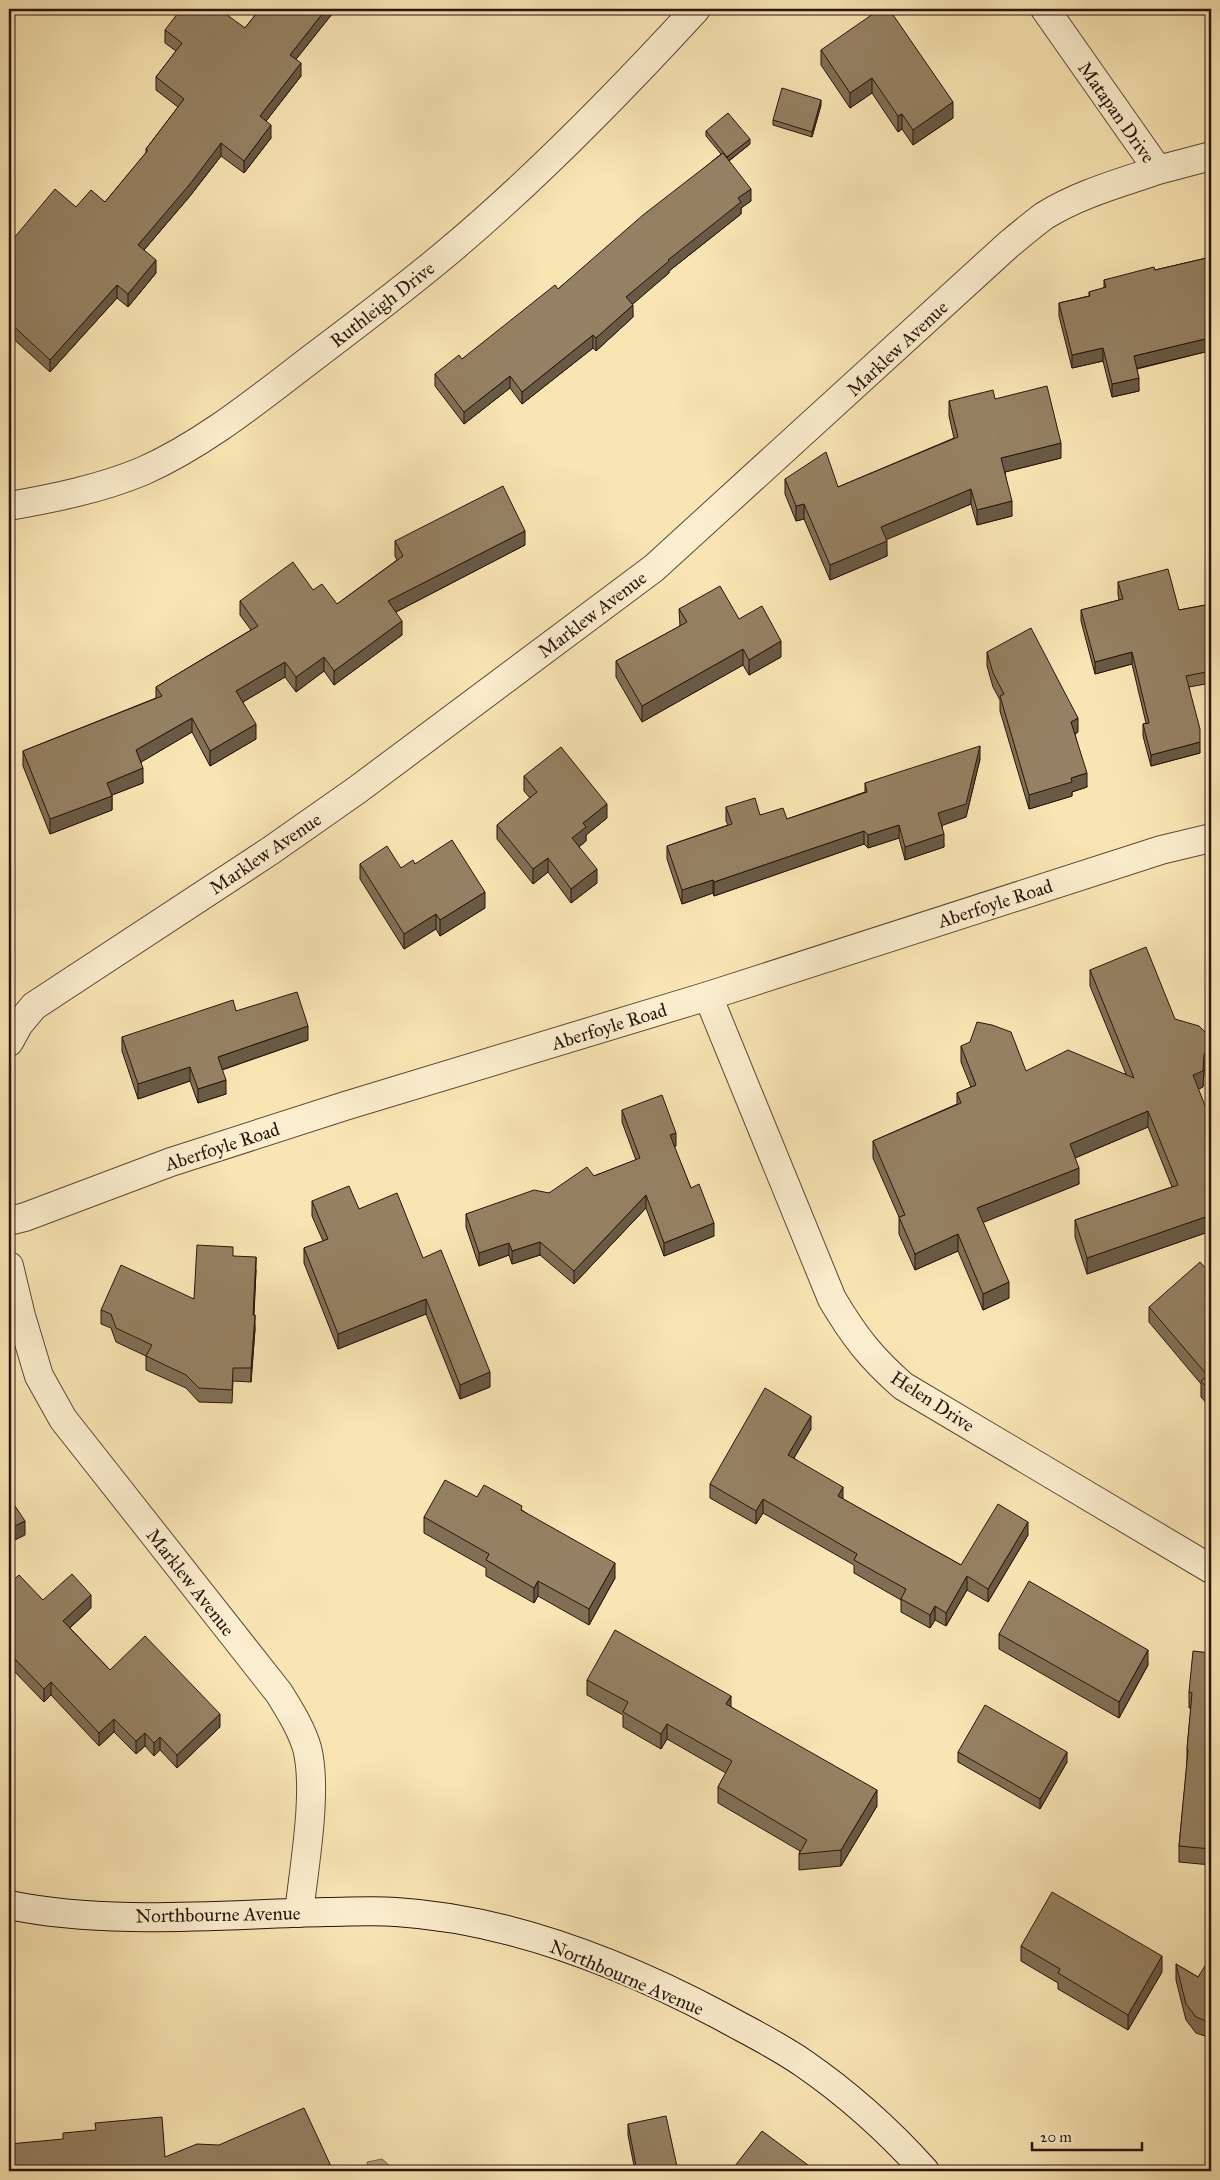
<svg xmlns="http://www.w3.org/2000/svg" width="1220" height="2180" font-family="'IM FELL Great Primer',serif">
  <rect width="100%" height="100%" fill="#f9e5b4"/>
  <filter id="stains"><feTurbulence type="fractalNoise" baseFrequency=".004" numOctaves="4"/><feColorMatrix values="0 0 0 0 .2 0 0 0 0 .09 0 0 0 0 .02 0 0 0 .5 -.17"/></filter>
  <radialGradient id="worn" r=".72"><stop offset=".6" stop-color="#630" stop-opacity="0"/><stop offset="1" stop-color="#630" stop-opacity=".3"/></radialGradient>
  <path fill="#b29e7b" stroke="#7b674f" d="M382,2159L390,2166L393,2171H369L367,2162Z"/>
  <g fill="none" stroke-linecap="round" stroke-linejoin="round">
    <defs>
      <path id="street" d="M1045,9L1158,170L1211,156
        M9,506C54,498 100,489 143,471C206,443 261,397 315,356C360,322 405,288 449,251C537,177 618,94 696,9
        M708,996L832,1299C854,1336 870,1357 903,1386L1211,1569
        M9,1042L19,1024L34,1006L270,851L357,790L654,568L1008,245C1020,235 1032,225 1044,216C1079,194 1120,183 1158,170
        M9,1221L25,1217L171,1162L345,1106L708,996L1161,850L1211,838
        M9,1266L21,1316L39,1376L63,1419L279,1693C290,1711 301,1728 307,1748C318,1791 304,1867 299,1913"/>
      <path id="secondary" d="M9,1905C111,1926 223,1914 326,1912C349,1912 373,1910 396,1912C510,1919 621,1963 721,2016C748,2031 777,2045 803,2063C848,2094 889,2131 925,2171"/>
    </defs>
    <use href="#street" stroke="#5d4836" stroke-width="30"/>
    <use href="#secondary" stroke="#29140c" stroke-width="30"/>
    <use href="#street" stroke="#fbeece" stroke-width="28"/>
    <use href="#secondary" stroke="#fbeece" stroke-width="28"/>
  </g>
  <path fill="#806f55" stroke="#29140c" d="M260,9H336L296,59L301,76L266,121L271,138L244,173L221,156L190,196L144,250L156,273L128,307L117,298L50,372L9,335V244L76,207L105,202L146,153V149L178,107L156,90V77L176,51L165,43V30L245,28Z
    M368,9H375L372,12Z
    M821,50L953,118L913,145L902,129L898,132L872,93L850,108L821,65Z
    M821,105L812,137L773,125V120Z
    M706,131L750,144L729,161L751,201L741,208V214L669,271V273L632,304L633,317L596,351L593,348L522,404L510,388L464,424L435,386V374L462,359L558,289L721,154L706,136Z
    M1211,257V359L1209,351L1137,369L1139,391L1112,397L1103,361L1072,368L1059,316V303L1089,296V292L1104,288V280L1155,270Z
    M995,399L1061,458L1005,472L1012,516L977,525L971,504L886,539L887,556L830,580L804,519L796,521L785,494V479L838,487L954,438L949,416V401Z
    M395,541L525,545L396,612L402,635L334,685L324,671L296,692L285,677L243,702L256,739L210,766L192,732L141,762L143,783L112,795V810L50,834L23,766V751L156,698V687L251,630L240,615V601L313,590L337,604L397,560L395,556Z
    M1118,582L1179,610L1211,604V683L1189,687L1200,753L1151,766L1143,736V724L1146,723L1132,664L1095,674L1081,621V610L1119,600L1118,594Z
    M679,609L739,619L781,657L749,675L743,665L642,722L616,677V661L680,626Z
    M987,652L1078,732L1075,734L1087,787L1072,792V796L1029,809L1000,711V700L993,687L987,666Z
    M980,759L966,817L942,825L944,847L905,860L899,838L868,848L864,844L714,896L713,893L682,904L667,859V846L728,825L726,821V807L760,815L787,819L865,792V783Z
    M524,776L607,818L586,835V841L579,847L597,883L571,903L548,872L533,884L497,839V825L530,798L524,791Z
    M360,864L401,868L415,864L485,908L440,936L436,929L404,949L360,879Z
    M1090,970L1175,1019L1209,1060L1204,1071L1203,1087L1198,1089L1211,1121V1231L1087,1274L1075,1237V1220L1172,1187L1148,1127L1075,1158L1079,1184L983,1222L1009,1298L983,1310L958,1251L915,1270L899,1234V1217L873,1158V1141L957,1104V1093L971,1087L961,1062V1046L1026,1071L1126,1074L1090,986Z
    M236,1011L308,1040L222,1070L226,1094L198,1103L190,1081L138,1099L122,1051V1037Z
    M622,1110L676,1146L674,1147L691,1188L714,1236L664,1256L646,1208L574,1284L540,1255L512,1264L509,1255L479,1266L466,1227V1214L549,1193L636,1160L622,1122Z
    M312,1201L359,1209L423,1258L490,1387L460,1399L426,1314L338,1349L304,1263V1248L323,1241L312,1216Z
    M233,1256L256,1270L254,1315L255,1329L251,1382L233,1381L232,1403L199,1402L186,1388L146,1370V1356L116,1342L111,1328L101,1324V1310L194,1299Z
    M1211,1274V1408L1201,1397V1384L1149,1322V1307Z
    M811,1429L794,1458L843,1499L961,1565L1028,1535L988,1602L967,1590L946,1626L935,1620L930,1628L901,1612V1600L854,1573V1565L763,1513L756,1524L710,1498V1484Z
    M477,1497L522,1510L615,1578L589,1625L538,1596L534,1603L486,1576V1568L424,1533V1517Z
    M9,1584L43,1600L91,1608L70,1628L110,1670L220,1727L177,1768L160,1750L154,1756L145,1746L136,1754L114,1732L99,1746L51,1695L44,1702L9,1666Z
    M999,1634L1148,1665L1119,1718L999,1649Z
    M1211,1653V1865L1179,1862V1846L1187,1765V1749L1191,1708H1189V1692Z
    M587,1680L731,1707L877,1806L841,1866L799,1870V1854L800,1851L718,1803V1787L726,1773L667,1739L661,1749L623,1727V1715L587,1695Z
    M958,1752L1067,1762L1040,1809L958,1762Z
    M1021,1946L1162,1972L1128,2030L1058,1989V1983L1021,1961Z
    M1211,1963V2038L1196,2033L1186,2020L1176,1980V1964L1198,1977Z
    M628,2124L678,2171H635L628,2135Z"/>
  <path fill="#685a45" stroke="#29140c" d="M326,9H336L290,67V55Z
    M301,63V76L260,129V116Z
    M872,78V93L850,108V93Z
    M821,100V105L812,137V132Z
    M953,102V118L913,145V130Z
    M902,114V129L898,132V116Z
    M271,125V138L244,173V161Z
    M750,139V144L727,162V157Z
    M221,143V156L190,196L138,257V245Z
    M751,189V201L741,208V214L669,271V273L626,310V297L668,260L738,198Z
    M156,260V273L128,307V294Z
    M117,285V298L50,372V360Z
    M633,305V317L596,351V338Z
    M593,335V348L522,404V392Z
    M1209,338V351L1134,369V356Z
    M1103,348V361L1072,368V355Z
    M510,376V388L464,424V412Z
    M1139,378V391L1112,397V384Z
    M1061,443V458L1001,473V458Z
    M971,489V504L881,542V527Z
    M1012,501V516L977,525V510Z
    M804,504V519L796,521V506Z
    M525,531V545L388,616V601Z
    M887,541V556L830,580V565Z
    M402,621V635L334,685V671Z
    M781,641V657L749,675V660Z
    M743,649V665L642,722V706Z
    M1132,652V664L1095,674V662Z
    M324,657V671L296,692V677Z
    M285,662V677L236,706V691Z
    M192,718V732L136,765V750Z
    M1078,718V732L1071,736V722Z
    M256,724V739L210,766V751Z
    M1200,742V753L1151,766V755Z
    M980,746V759L966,817L938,827V813Z
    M143,768V783L107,797V783Z
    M1087,773V787L1072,792V796L1029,809V795L1071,778Z
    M112,796V810L50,834V819Z
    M607,804V818L586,835V841L572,852V838L583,823Z
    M899,825V838L868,848V835Z
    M864,831V844L714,896V882Z
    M944,834V847L905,860V847Z
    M548,858V872L533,884V869Z
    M597,869V883L571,903V889Z
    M713,880V893L682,904V890Z
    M485,892V908L440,936V920Z
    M436,914V929L404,949V934Z
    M308,1026V1040L218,1071V1057Z
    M1209,1044V1060L1204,1071L1203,1087L1193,1092V1075L1204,1055Z
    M190,1067V1081L138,1099V1084Z
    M226,1080V1094L198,1103V1089Z
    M1148,1111V1127L1070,1160V1144Z
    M676,1133V1146L670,1148V1135Z
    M1079,1168V1184L977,1225V1208Z
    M646,1195V1208L574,1284V1271Z
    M1211,1215V1231L1087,1274V1258Z
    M714,1223V1236L664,1256V1243Z
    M958,1234V1251L915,1270V1254Z
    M540,1242V1255L512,1264V1251Z
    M509,1243V1255L479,1266V1253Z
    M256,1257V1270L253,1329V1315Z
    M1009,1282V1298L983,1310V1294Z
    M426,1299V1314L338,1349V1334Z
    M255,1315V1329L251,1382V1368Z
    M490,1372V1387L460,1399V1385Z
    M811,1416V1429L788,1468V1455Z
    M843,1487V1500L838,1496Z
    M763,1499V1513L756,1524V1511Z
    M25,1521V1535L9,1543V1529Z
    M1028,1522V1535L988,1602V1589Z
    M615,1563V1578L589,1625V1609Z
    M967,1576V1590L946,1626V1613Z
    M538,1581V1596L534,1603V1588Z
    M91,1595V1608L63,1634V1621Z
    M935,1606V1620L930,1628V1615Z
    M1148,1650V1665L1119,1718V1702Z
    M51,1682V1695L44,1702V1689Z
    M731,1696V1711L726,1704Z
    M220,1714V1727L177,1768V1755Z
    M114,1719V1732L99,1746V1733Z
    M667,1724V1739L661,1749V1734Z
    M145,1733V1746L136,1754V1741Z
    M160,1737V1750L154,1756V1743Z
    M1067,1752V1762L1040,1809V1799Z
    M877,1790V1806L841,1866V1850Z
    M1162,1956V1972L1128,2030V2015Z
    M330,2164V2171H324V2167Z"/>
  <path fill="#958163" stroke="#29140c" d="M181,9H219L245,28L260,9H326L290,55L301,63L260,116L271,125L244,161L221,143L190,184L138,245L156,260L128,294L117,285L50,360L9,322V315L14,309L9,304V244L55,189L76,207L91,190L105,202L148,150L146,149L184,99L156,77L182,43L165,30Z
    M880,9H889L953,102L913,130L902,114L898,116L872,78L850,93L821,50Z
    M782,88L821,100L812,132L773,120Z
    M728,113L750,139L727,157L706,131Z
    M723,153L751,189L738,198L741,202L668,260L669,261L626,297L633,305L596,338L593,335L522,392L510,376L464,412L435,374L459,355L462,359L555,285L558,289L643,215Z
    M1211,257V346L1209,338L1134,356L1139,378L1112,384L1103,348L1072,355L1059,303L1090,296L1089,292L1106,287L1104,280L1154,267L1155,270Z
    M1047,386L1061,443L1001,458L1012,501L977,510L971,489L881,527L887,541L830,565L804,504L796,506L785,479L826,452L838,487L958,437L949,401L993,390L995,399Z
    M503,486L525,531L388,601L402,621L334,671L324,657L296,677L285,662L236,691L256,724L210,751L192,718L136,750L143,768L107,783L112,796L50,819L23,751L162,696L156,687L258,626L240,601L293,562L313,590L322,584L337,604L403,556L395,541Z
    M1168,569L1179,610L1211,604V671L1186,676L1200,729V742L1151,755L1143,724L1149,723L1132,652L1095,662L1081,610L1123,599L1118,582Z
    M720,586L739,619L762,606L781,641L749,660L743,649L642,706L616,661L687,622L679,609Z
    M1031,628L1078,718L1071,722L1087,773L1071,778L1072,782L1029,795L1000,696L1004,694L993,673L987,652Z
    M980,746L966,804L938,813L944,834L905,847L899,825L868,835L864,831L714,882L713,880L682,890L667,846L732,824L726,807L755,798L760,815L783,808L787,819L867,792L865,783Z
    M561,747L607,804L583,823L586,827L572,838L597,869L571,889L548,858L533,869L497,825L537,792L524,776Z
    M452,840L485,892L440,920L436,914L404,934L360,864L387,846L401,868L413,860L415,864Z
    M1146,947L1175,1019L1199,1026L1208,1035L1209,1044L1204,1055L1203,1071L1193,1075L1211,1121V1215L1087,1258L1075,1220L1178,1185L1148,1111L1070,1144L1079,1168L977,1208L1009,1282L983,1294L958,1234L915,1254L899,1217L905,1215L873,1141L961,1103L957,1093L976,1085L961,1046L970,1042L977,1022L992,1025L1011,1032L1026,1071L1068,1050L1134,1078L1090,970Z
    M297,992L308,1026L218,1057L226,1080L198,1089L190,1067L138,1084L122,1037L233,1000L236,1011Z
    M662,1095L676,1133L670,1135L691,1188L699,1184L714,1223L664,1243L646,1195L574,1271L540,1242L512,1251L509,1243L479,1253L466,1214L534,1190L549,1193L587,1167L594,1176L640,1158L622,1110Z
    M349,1186L359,1209L397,1193L423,1258L441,1250L490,1372L460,1385L426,1299L338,1334L304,1248L328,1239L312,1201Z
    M197,1245L233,1247V1256L256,1257L253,1315H255L251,1368H233L232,1390L199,1388L186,1375L146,1356L152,1345L116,1328L111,1314L101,1310L121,1265L194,1299Z
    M1200,1262L1211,1274V1393L1201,1381L1208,1376L1149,1307Z
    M765,1388L811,1416L788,1455L843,1487L838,1496L961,1565L998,1504L1028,1522L988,1589L967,1576L946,1613L935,1606L930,1615L901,1599L906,1589L854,1560L857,1554L763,1499L756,1511L710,1484Z
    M445,1480L477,1497L484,1485L522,1506L521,1510L615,1563L589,1609L538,1581L534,1588L486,1560L489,1554L424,1517Z
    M9,1497L25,1521L9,1529Z
    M72,1574L91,1595L63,1621L110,1670L145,1636L220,1714L177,1755L160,1737L154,1743L145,1733L136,1741L114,1719L99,1733L51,1682L44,1689L9,1653V1584L19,1575L43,1600Z
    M1029,1581L1148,1650L1119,1702L999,1634Z
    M615,1630L731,1696L726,1704L877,1790L841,1850L799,1854L807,1840L718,1787L732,1761L667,1724L661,1734L623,1712L628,1702L587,1680Z
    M1193,1651L1211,1653V1849L1179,1846L1188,1750L1187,1749L1192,1693L1189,1692Z
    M985,1705L1067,1752L1040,1799L958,1752Z
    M1052,1892L1162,1956L1128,2015L1058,1973L1060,1969L1021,1946Z
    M1208,1961L1211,1963V2023L1196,2017L1186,2004L1176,1964L1198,1977Z
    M304,2108L330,2164L324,2167L325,2171H9V2144L63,2139V2133L96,2130L95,2123L162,2117L165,2157L197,2144L219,2145Z
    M666,2116L678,2171H637L628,2124Z
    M762,2131L816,2171H731Z"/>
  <g text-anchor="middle" stroke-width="4" stroke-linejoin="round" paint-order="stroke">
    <g font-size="19" fill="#29140c" stroke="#fbeece">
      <text transform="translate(1117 112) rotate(55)" y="7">Matapan Drive</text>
      <text transform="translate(382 304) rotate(-38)" y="7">Ruthleigh Drive</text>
      <text transform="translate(897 348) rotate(-43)" y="7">Marklew Avenue</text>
      <text transform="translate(592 614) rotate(-37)" y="7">Marklew Avenue</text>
      <text transform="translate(265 853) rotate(-34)" y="7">Marklew Avenue</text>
      <text transform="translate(995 903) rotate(-18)" y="7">Aberfoyle Road</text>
      <text transform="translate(609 1026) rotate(-17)" y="7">Aberfoyle Road</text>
      <text transform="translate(222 1146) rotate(-18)" y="7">Aberfoyle Road</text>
      <text transform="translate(933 1401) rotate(33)" y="7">Helen Drive</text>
      <text transform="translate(191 1582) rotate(52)" y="7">Marklew Avenue</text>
      <text transform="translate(218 1914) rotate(-1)" y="7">Northbourne Avenue</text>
      <text transform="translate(627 1977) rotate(23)" y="7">Northbourne Avenue</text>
    </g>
  </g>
  <rect width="1220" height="2180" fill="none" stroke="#f9e5b4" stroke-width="30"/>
  <rect x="10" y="10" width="1200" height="2160" fill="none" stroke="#29140c" stroke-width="2.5"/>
  <rect x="15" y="15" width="1190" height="2150" fill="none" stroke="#29140c"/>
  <path d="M1032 2142v8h110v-8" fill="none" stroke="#29140c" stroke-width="2.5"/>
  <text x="1040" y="2142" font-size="15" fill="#29140c" stroke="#fbeece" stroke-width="4" paint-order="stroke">20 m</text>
  <rect width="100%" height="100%" filter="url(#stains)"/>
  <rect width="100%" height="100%" fill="url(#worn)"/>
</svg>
